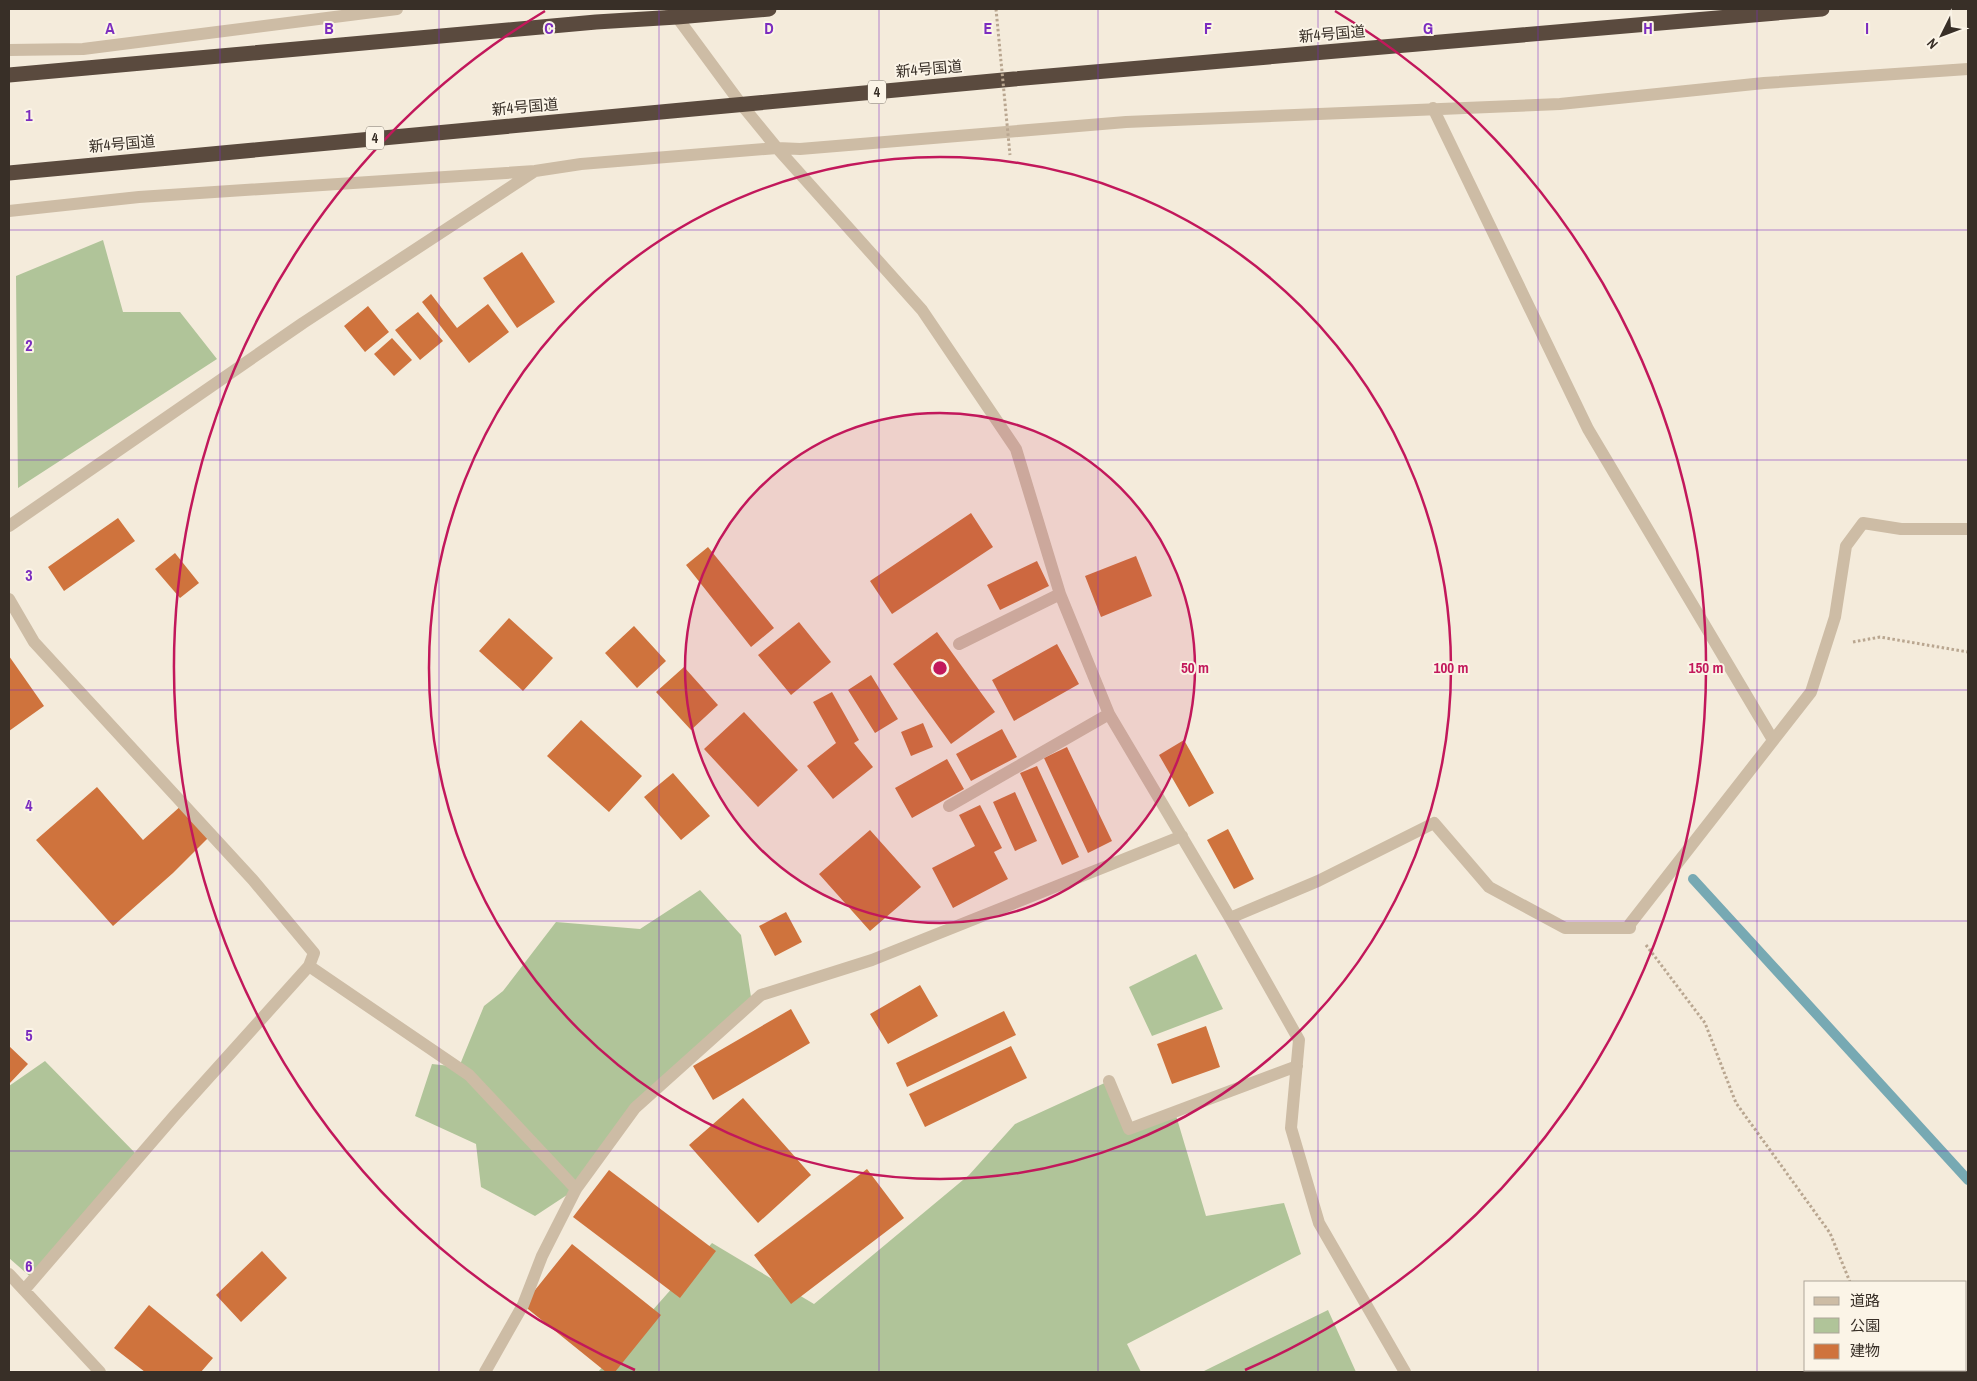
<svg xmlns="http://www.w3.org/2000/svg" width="1977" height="1381" font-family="'Archivo Narrow','Noto Sans JP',sans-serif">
  <rect width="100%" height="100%" fill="#f4ebdb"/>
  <path fill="#b0c499" d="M103,240L123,312H180L217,359L18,488L16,276Z
    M700,890L741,935L752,1003L635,1108L576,1189L535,1216L481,1187L476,1144L415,1116L432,1064L459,1067L484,1006L503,991L556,922L640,929Z
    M1196,954L1223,1009L1152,1036L1129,987Z
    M45,1061L139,1157L33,1279L9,1258V1086Z
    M1109,1081L1129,1129L1175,1112L1206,1216L1284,1203L1301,1254L1127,1344L1141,1372H598L712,1243L814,1304L969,1175L1015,1124Z
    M1328,1310L1356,1372H1202Z"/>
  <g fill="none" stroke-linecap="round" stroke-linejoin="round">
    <path stroke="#77a9b3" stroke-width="10" d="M1693,879L1968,1180"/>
  </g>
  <path fill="#cf733d" d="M522,252L555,302L517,328L483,278Z
    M431,294L457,328L488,304L509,332L469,363L422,302Z
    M368,306L389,332L365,352L344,326Z
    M418,312L443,341L420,360L395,330Z
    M392,338L412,360L394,376L374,354Z
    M971,513L993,547L892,614L870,581Z
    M118,518L135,541L64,591L48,567Z
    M708,547L774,628L751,647L686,565Z
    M175,553L199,583L180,598L155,569Z
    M1136,556L1152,596L1101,617L1085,576Z
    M1037,561L1049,586L1000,610L987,585Z
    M509,618L553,658L523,691L479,651Z
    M799,622L831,662L791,695L758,655Z
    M634,626L666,661L637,688L605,653Z
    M937,632L995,712L951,744L893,664Z
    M1057,644L1079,684L1014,721L992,680Z
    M9,656L44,706L9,731Z
    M684,667L718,705L691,730L656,692Z
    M871,675L898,719L875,733L848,690Z
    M832,692L859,740L854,743L873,767L833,799L807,766L836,743L813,702Z
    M744,712L798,770L758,807L704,749Z
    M581,720L642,776L609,812L547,756Z
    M923,723L933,747L911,756L901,732Z
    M1002,729L1017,757L971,781L956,754Z
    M1184,740L1214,793L1189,807L1159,755Z
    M1067,747L1112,841L1088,853L1044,758Z
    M947,759L964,789L912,818L895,788Z
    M1037,766L1079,857L1062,865L1020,773Z
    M673,773L710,816L681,840L644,797Z
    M97,787L143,840L183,804L211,835L173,873L113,926L36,840Z
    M1015,792L1037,841L1015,851L993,802Z
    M980,805L1002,848L994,852L1008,879L953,908L932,868L975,846L959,815Z
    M1228,829L1254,879L1234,889L1207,840Z
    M870,830L921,887L870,931L819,874Z
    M786,912L802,942L775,956L759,926Z
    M920,985L938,1016L888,1044L870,1014Z
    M791,1009L810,1043L713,1100L693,1066Z
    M1004,1011L1016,1035L907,1087L896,1063Z
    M1206,1026L1220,1067L1172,1084L1157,1044Z
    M9,1046L28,1064L9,1084Z
    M1011,1046L1027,1078L925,1127L909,1094Z
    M743,1098L811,1175L758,1223L689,1145Z
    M867,1169L904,1218L791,1304L754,1255Z
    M609,1170L716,1251L680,1298L573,1217Z
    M572,1244L661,1315L615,1372H606L523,1305Z
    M262,1251L287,1278L241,1322L216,1295Z
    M149,1305L213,1358L201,1372H145L114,1348Z"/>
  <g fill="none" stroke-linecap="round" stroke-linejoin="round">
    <path stroke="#b9a690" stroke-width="3" stroke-dasharray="2.5 2.5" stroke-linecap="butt" d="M1853,642L1880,637L1968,652
      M1646,945L1705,1023L1736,1103L1830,1233L1850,1282
      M1886,1370L1887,1372"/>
    <path stroke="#cdbca5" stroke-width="12" d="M671,9L741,104L777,148L922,310L1016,449L1060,594L1109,714L1230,918L1299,1040L1291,1128L1319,1223L1405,1372
      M9,50L83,49L397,9
      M1433,108L1588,429L1773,740
      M9,211L139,197L535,171L581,164L777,148L800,149L1126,122L1560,104L1764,83L1968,69
      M9,526L303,323L535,171
      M9,599L34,642L253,880L314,953L309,966L469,1075L576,1189
      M959,644L1060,594
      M949,806L1109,714
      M1230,918L1318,881L1434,823L1489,887L1565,928H1630V924L1811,692L1835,617L1846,546L1863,523L1901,529H1968
      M1109,1081L1129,1129L1297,1066
      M9,1274L100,1372
      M25,1289L175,1115L309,966
      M485,1372L523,1305L542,1256L576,1189L635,1108L761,995L872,960L1182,836"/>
    <path stroke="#5a4a3e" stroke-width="15" d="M9,75L596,22L677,17L769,9
      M9,173L1014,79L1822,9"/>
    <path stroke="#b9a690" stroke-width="3" stroke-dasharray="2.5 2.5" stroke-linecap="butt" d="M996,9L1010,155"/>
  </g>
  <path fill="none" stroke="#7b2cbf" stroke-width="1" stroke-opacity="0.55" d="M220,9V1372M439,9V1372M659,9V1372M879,9V1372M1098,9V1372M1318,9V1372M1538,9V1372M1757,9V1372M9,230H1968M9,460H1968M9,690H1968M9,921H1968M9,1151H1968"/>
  <circle cx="940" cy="668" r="255" fill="#c2185b" fill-opacity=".12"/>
  <g fill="none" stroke="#c2185b" stroke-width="2.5">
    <circle cx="940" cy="668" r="255"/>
    <circle cx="940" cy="668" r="511"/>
    <path d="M635 1370A766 766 0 0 1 545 11M1335 11A766 766 0 0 1 1245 1370"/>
  </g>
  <g text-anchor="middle" stroke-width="4" stroke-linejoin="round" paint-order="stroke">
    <g fill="#fbf4e7" stroke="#726a61" stroke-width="1">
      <rect x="868" y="80.5" width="18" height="23" rx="4"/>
      <rect x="366" y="126.5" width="18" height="23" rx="4"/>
    </g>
    <g font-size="14" font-weight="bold" fill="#382f27">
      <text x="877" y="97">4</text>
      <text x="375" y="143">4</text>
    </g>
    <g font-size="15" fill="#382f27" stroke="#fbf4e7">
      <text transform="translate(1332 34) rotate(-5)" y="5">新4号国道</text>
      <text transform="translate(929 69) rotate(-5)" y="5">新4号国道</text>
      <text transform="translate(525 107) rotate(-5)" y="5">新4号国道</text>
      <text transform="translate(122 144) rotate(-5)" y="5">新4号国道</text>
    </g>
  </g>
  <g font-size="16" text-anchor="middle" font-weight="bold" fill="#7b2cbf" stroke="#fbf4e7" stroke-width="4" stroke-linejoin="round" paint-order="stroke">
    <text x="110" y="34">A</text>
    <text x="329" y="34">B</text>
    <text x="549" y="34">C</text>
    <text x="769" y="34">D</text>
    <text x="988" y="34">E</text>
    <text x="1208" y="34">F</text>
    <text x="1428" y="34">G</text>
    <text x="1648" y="34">H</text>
    <text x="1867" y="34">I</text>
    <text x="29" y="121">1</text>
    <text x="29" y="351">2</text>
    <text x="29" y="581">3</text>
    <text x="29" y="811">4</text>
    <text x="29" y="1041">5</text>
    <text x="29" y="1272">6</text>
  </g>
  <circle cx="940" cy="668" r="8" fill="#c2185b" stroke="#fbf4e7" stroke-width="2.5"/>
  <g font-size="15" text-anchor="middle" font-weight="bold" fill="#c2185b" stroke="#fbf4e7" stroke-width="4" stroke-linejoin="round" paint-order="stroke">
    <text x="1195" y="673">50 m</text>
    <text x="1451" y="673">100 m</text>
    <text x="1706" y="673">150 m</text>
  </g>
  <rect width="1977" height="1381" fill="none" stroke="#382f27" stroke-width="20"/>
  <rect x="1804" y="1281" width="162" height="90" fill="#fbf4e7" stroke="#ada59a"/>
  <rect x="1814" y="1297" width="25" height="8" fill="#cdbca5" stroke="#ada59a"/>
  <text x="1850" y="1306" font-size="15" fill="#382f27">道路</text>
  <rect x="1814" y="1318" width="25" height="15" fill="#b0c499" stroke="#ada59a"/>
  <text x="1850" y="1331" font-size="15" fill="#382f27">公園</text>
  <rect x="1814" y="1344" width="25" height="15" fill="#cf733d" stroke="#ada59a"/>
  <text x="1850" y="1356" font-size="15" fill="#382f27">建物</text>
  <g transform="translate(1942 35) rotate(228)" stroke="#fbf4e7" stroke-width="4" paint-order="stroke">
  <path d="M0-4L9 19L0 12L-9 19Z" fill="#382f27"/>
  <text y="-8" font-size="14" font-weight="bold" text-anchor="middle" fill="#382f27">N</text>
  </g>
</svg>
